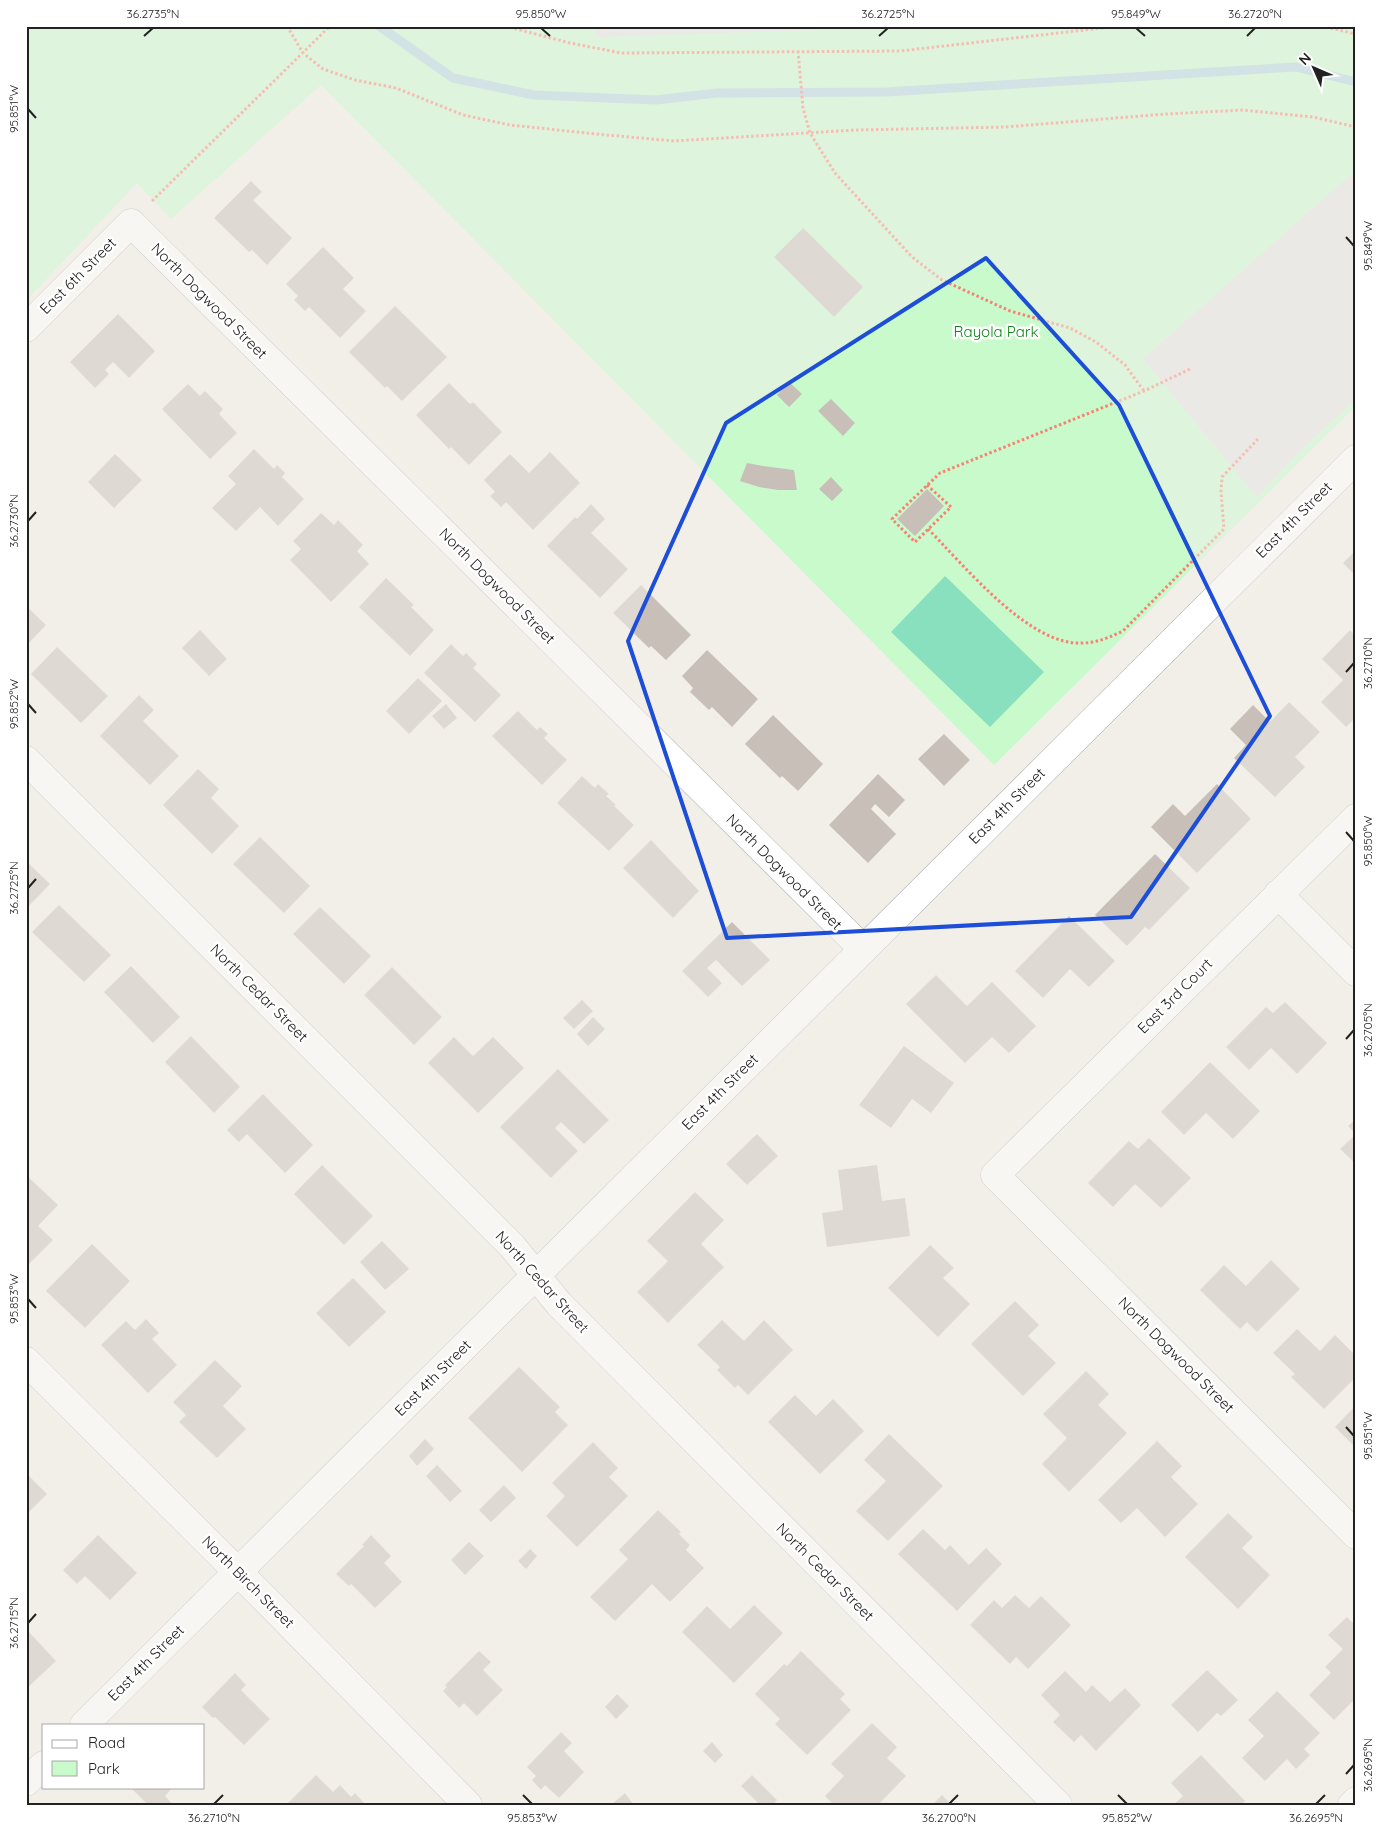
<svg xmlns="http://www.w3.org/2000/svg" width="1382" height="1831" font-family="Quicksand,sans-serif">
  <rect width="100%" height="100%" fill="#f2efe9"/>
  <path fill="#c8facc" d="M26,26H1356V406L994,765L321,85L171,219L137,183L26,301Z"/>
  <path fill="#88e0be" d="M945,576L1044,672L990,727L891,632Z"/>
  <path fill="#e2e2e2" d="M596,26H944L595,37Z
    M1356,170V398L1301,450L1257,497L1143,359Z"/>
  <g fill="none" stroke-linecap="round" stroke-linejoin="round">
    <path stroke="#aad3df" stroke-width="9" d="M379,26L453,78L534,95L656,100L717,93L886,92L1296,67L1356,82"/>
  </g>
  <path fill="#c7bfb8" d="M251,181L262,192L253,200L292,238L267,265L252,250L249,252L214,218Z
    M803,228L863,287L834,317L774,257Z
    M323,247L354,278L343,289L366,311L340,338L309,307L305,311L294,300L298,296L286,284Z
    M395,306L447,357L402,401L387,386L385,388L349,352Z
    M118,314L155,351L129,378L113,362L105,370L109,374L95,388L70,362Z
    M789,382L802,394L789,407L777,395Z
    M449,383L470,404L473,402L502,432L469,465L451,447L449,449L416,415Z
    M188,384L200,396L205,391L223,409L219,414L237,433L210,459L162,409Z
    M831,399L855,423L843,436L818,411Z
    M254,449L274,469L277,465L285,473L282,477L304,499L278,526L260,507L236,531L212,508L236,484L228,476Z
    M550,452L580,483L533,530L506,502L501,507L490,496L495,492L484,480L510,454L529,473Z
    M115,454L142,480L114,508L88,482Z
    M747,463L763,466L794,470L797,490H778L759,487L740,481Z
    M831,477L843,490L832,501L819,489Z
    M927,489L944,506L915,536L897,519Z
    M591,504L605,519L591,533L628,569L600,598L547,546L575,517L577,519Z
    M321,513L334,525L338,520L363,545L357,551L369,564L331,602L290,560L301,549L293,541Z
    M1356,550V576L1343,563Z
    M386,578L414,605L411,607L434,630L410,656L359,607Z
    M641,585L691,635L666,660L651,646L649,648L613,613Z
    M26,606L46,625L26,646Z
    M200,630L227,659L209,676L182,648Z
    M1350,630L1356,636V717L1346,727L1321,702L1343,680L1322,659Z
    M451,644L463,656L466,653L477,664L473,668L501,695L475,722L424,673Z
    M57,647L108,696L81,723L31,674Z
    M707,650L758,699L732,727L712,707L709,710L690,692L693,688L682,676Z
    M418,678L442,701L409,734L386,711Z
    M139,695L154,710L143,721L179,756L150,785L100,736Z
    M1289,702L1320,732L1295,757L1305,767L1275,797L1234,758L1246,745L1230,729L1253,705L1270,722Z
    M446,704L457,718L444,729L432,716Z
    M518,711L537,730L540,727L548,734L544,738L567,760L542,785L492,736Z
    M773,715L823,764L798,791L782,776L780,778L745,744Z
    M944,734L970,760L944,786L918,759Z
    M198,769L219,789L211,798L239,826L212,854L163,805Z
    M878,774L905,800L889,817L875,804L871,809L896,834L868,863L829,825Z
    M582,776L595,788L598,784L609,794L606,796L616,805L614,806L634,825L609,851L557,803Z
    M1217,784L1251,819L1197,873L1151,827L1173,804L1185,816Z
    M260,837L310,886L284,913L233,864Z
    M651,840L699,891L673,918L623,868Z
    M1155,854L1190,888L1149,930L1145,927L1127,946L1095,915Z
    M26,861L50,884L26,909Z
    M59,905L111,955L84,982L32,932Z
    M320,907L371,956L344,984L293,934Z
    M1069,916L1115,961L1089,987L1070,969L1043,998L1015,971Z
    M732,922L770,960L742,986L716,960L707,968L722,983L708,997L682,971Z
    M131,966L180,1017L153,1043L104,992Z
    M392,967L442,1017L414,1045L364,995Z
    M936,975L967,1006L992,982L1036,1026L1009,1053L992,1037L965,1063L906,1004Z
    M582,1000L593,1011L574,1029L563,1018Z
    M1285,1002L1327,1043L1297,1074L1271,1048L1249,1070L1226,1047L1266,1007L1273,1013Z
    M593,1017L605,1029L588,1046L577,1034Z
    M191,1036L240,1087L214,1113L165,1062Z
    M454,1037L473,1056L493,1037L524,1068L478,1113L428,1063Z
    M904,1046L954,1083L931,1113L912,1099L891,1128L859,1105Z
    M1210,1062L1260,1111L1233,1139L1206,1113L1184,1135L1161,1112Z
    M558,1069L609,1120L584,1144L561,1122L555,1128L578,1151L551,1178L500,1127Z
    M263,1094L313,1145L285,1173L247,1134L239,1142L227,1130Z
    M1356,1119V1164L1340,1149L1356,1134L1348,1126Z
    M757,1134L778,1156L747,1185L726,1164Z
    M1149,1138L1191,1178L1161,1208L1135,1184L1113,1207L1088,1183L1129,1141L1138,1149Z
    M322,1165L373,1216L344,1245L294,1194Z
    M877,1165L882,1201L905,1198L910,1236L827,1247L822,1213L843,1210L838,1170Z
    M26,1175L58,1205L38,1226L53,1240L26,1267Z
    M695,1192L724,1220L701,1244L724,1267L668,1323L637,1292L668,1261L647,1241Z
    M382,1241L409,1269L385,1290L360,1262Z
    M92,1244L130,1281L85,1328L46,1291Z
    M930,1245L954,1268L943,1278L970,1304L938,1337L888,1288Z
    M1271,1260L1300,1289L1257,1332L1247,1322L1240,1329L1200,1290L1224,1265L1246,1286Z
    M353,1278L386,1312L349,1347L316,1313Z
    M1015,1301L1039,1325L1028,1336L1056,1363L1023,1396L971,1344Z
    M146,1319L159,1333L152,1339L177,1365L148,1393L101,1345L126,1321L135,1330Z
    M722,1320L744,1341L764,1320L793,1350L748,1395L738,1385L735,1388L717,1370L720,1367L697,1345Z
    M1297,1329L1320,1351L1335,1335L1356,1356V1377L1324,1409L1291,1377L1295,1374L1273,1353Z
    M215,1360L242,1386L223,1406L246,1429L217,1458L179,1422L186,1415L173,1402Z
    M519,1367L560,1407L555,1412L568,1425L522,1472L468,1418Z
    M1086,1371L1109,1394L1098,1405L1127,1433L1069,1492L1042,1464L1067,1438L1043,1414Z
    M795,1395L816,1416L833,1399L864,1431L820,1474L768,1422Z
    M1356,1405V1448L1335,1427Z
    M889,1434L943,1486L888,1541L856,1511L886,1481L864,1460Z
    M425,1439L434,1449L417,1466L409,1456Z
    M1157,1441L1182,1466L1171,1477L1198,1504L1165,1537L1137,1508L1121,1523L1098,1500Z
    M593,1442L618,1468L609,1477L628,1496L577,1547L546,1516L565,1496L552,1483Z
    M437,1465L462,1491L450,1502L426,1476Z
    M26,1473L47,1494L26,1515Z
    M504,1485L516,1498L491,1522L479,1510Z
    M658,1510L681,1532L679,1534L690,1545L686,1550L704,1568L670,1602L652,1584L615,1621L590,1597L628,1559L619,1550Z
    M1228,1513L1253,1537L1242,1548L1270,1575L1238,1609L1185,1557Z
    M923,1529L945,1550L950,1545L969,1565L986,1548L1002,1564L957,1611L898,1554Z
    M98,1535L137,1573L110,1600L85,1576L77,1584L63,1570Z
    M371,1535L391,1556L384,1563L402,1582L375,1608L351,1584L349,1586L336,1574L364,1546L362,1545Z
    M469,1542L484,1556L465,1575L451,1560Z
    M530,1549L537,1556L526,1569L518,1561Z
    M1015,1595L1029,1608L1041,1596L1071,1625L1028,1669L1016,1657L1010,1664L970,1625L994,1600L1002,1608Z
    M754,1605L783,1633L734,1683L682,1632L707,1606L730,1629Z
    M1347,1617L1356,1626V1698L1334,1720L1309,1695L1331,1673L1325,1667L1343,1649L1328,1635Z
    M28,1631L56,1661L26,1689V1632Z
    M479,1651L491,1662L483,1670L503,1690L477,1716L464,1703L459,1708L443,1691L447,1687L445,1685Z
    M801,1651L845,1694L840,1699L851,1710L807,1755L775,1724L780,1719L755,1694L784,1664L787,1666Z
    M1207,1670L1238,1700L1221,1716L1217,1713L1198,1732L1171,1705Z
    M1065,1671L1086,1692L1092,1685L1110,1702L1125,1688L1141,1705L1096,1751L1081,1735L1074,1742L1053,1722L1060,1715L1041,1695Z
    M235,1673L246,1685L241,1690L270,1719L244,1745L215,1717L213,1718L202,1707Z
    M1277,1691L1320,1733L1304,1749L1310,1755L1296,1769L1287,1759L1265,1781L1242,1758L1264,1736L1248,1720Z
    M617,1694L629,1706L616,1719L605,1707Z
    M872,1723L897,1747L887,1758L906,1776L878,1805H834L825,1796L844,1776L831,1764Z
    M561,1732L572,1743L564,1751L584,1772L559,1798L545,1785L541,1790L532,1780L536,1776L527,1767Z
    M712,1742L723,1755L715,1763L703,1751Z
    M1201,1755L1245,1801L1241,1805H1173L1183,1796L1171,1783Z
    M316,1775L333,1792L340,1785L351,1797L355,1793L366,1805H286Z
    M752,1775L777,1800L773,1805H760L741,1786Z
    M130,1787H173L165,1796L173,1805H148Z
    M625,1793L634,1805H611Z
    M942,1795L952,1805H932Z"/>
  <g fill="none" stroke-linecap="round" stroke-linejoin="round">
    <defs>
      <path id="minor" d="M26,328L131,223L863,949
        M26,760L512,1246L559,1304L1058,1805
        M1356,818L995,1175L1356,1535
        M1278,894L1356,972
        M26,1361L263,1597L468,1805
        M84,1725L1356,459
        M26,1782L44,1765
        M1352,1805L1356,1801"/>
    </defs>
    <use href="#minor" stroke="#a9a9a9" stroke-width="29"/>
    <path stroke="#fa8072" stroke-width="3" stroke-dasharray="2.5 2.5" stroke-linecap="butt" d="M287,26L303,53L323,69L355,80L396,88L463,115L510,125L596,134L674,141L855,130L1005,127L1166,114L1244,110L1313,117L1356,127
      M505,26L570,43L621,53L900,51L1120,26
      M1321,26L1356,34
      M798,51L803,108L810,133L835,173L912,257L942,280L1010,311L1070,328L1096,342L1125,365L1144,391
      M152,201L330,26
      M927,485L951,507L915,542L892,519L940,473L1144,391L1190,369
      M928,529C964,565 1029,646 1082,643C1097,643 1110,637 1123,631L1224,529L1221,491L1222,477L1258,439"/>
    <use href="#minor" stroke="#fff" stroke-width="28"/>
  </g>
  <path d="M0 0H1382V1831H0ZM986,258L1119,405L1270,716L1131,917L727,938L628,641L726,423Z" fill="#f2efe9" fill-opacity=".55" fill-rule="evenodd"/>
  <path fill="none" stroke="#1d4ed8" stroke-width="4" stroke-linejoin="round" d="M986,258L1119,405L1270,716L1131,917L727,938L628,641L726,423Z"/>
  <path fill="none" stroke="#222" stroke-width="2" d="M541,28L550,36M1136,28L1145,36M144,36L153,28M879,36L888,28M1247,36L1255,28M28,109L36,118M1346,237L1354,246M28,521L36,512M1346,672L1354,663M28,704L36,713M1346,832L1354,841M28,888L36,879M1346,1039L1354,1030M28,1299L36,1308M1346,1427L1354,1436M28,1623L36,1614M1346,1774L1354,1765M523,1795L532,1804M1118,1795L1127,1804M214,1804L223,1795M949,1804L958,1795M1316,1804L1325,1795"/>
  <g text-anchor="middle" stroke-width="5" stroke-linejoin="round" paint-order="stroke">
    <g font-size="15" fill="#222" stroke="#fff">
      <text transform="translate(78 276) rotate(-45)" y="5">East 6th Street</text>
      <text transform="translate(209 301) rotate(45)" y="5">North Dogwood Street</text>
      <text transform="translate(1294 520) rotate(-45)" y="5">East 4th Street</text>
      <text transform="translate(497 586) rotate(45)" y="5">North Dogwood Street</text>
      <text transform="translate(1007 806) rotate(-45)" y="5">East 4th Street</text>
      <text transform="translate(784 872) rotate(45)" y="5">North Dogwood Street</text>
      <text transform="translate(259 993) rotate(45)" y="5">North Cedar Street</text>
      <text transform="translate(1175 996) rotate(-45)" y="5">East 3rd Court</text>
      <text transform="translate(720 1092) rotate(-45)" y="5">East 4th Street</text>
      <text transform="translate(542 1282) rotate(48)" y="5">North Cedar Street</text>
      <text transform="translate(1176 1355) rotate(45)" y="5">North Dogwood Street</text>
      <text transform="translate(433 1378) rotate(-45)" y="5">East 4th Street</text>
      <text transform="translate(825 1572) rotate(45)" y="5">North Cedar Street</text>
      <text transform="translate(248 1582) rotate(45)" y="5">North Birch Street</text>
      <text transform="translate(146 1663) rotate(-45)" y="5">East 4th Street</text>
    </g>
    <g font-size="15" fill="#0c8416" stroke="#fff">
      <text x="996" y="337">Rayola Park</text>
    </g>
  </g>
  <rect width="1382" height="1831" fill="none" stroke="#ffffff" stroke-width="55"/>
  <rect x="42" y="1724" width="162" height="65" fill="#ffffff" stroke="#a7a7a7"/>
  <rect x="52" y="1740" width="25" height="8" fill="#ffffff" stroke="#a7a7a7"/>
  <text x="88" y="1748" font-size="15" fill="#222222">Road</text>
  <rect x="52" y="1761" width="25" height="15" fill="#c8facc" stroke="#a7a7a7"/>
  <text x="88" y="1774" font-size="15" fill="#222222">Park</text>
  <g transform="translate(1314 68) rotate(315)" stroke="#ffffff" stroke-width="4" paint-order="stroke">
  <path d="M0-4L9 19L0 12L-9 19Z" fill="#222222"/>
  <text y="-8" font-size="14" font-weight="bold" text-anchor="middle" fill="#222222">N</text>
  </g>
  <rect x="28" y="28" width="1326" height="1776" fill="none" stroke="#222" stroke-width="2"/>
  <g font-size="12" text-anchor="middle" fill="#222">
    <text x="153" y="18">36.2735°N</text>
    <text x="541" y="18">95.850°W</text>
    <text x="888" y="18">36.2725°N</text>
    <text x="1136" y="18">95.849°W</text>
    <text x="1255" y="18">36.2720°N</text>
    <text transform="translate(14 109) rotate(-90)" y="4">95.851°W</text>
    <text transform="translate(1368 246) rotate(-90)" y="4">95.849°W</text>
    <text transform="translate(14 521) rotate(-90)" y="4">36.2730°N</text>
    <text transform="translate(1368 663) rotate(-90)" y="4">36.2710°N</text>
    <text transform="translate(14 704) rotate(-90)" y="4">95.852°W</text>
    <text transform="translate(1368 841) rotate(-90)" y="4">95.850°W</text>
    <text transform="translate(14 888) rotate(-90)" y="4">36.2725°N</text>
    <text transform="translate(1368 1030) rotate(-90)" y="4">36.2705°N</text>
    <text transform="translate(14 1299) rotate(-90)" y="4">95.853°W</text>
    <text transform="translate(1368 1436) rotate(-90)" y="4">95.851°W</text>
    <text transform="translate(14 1623) rotate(-90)" y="4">36.2715°N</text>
    <text transform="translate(1368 1765) rotate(-90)" y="4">36.2695°N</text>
    <text x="214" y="1822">36.2710°N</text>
    <text x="532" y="1822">95.853°W</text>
    <text x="949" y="1822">36.2700°N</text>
    <text x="1127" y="1822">95.852°W</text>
    <text x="1316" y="1822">36.2695°N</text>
  </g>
</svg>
